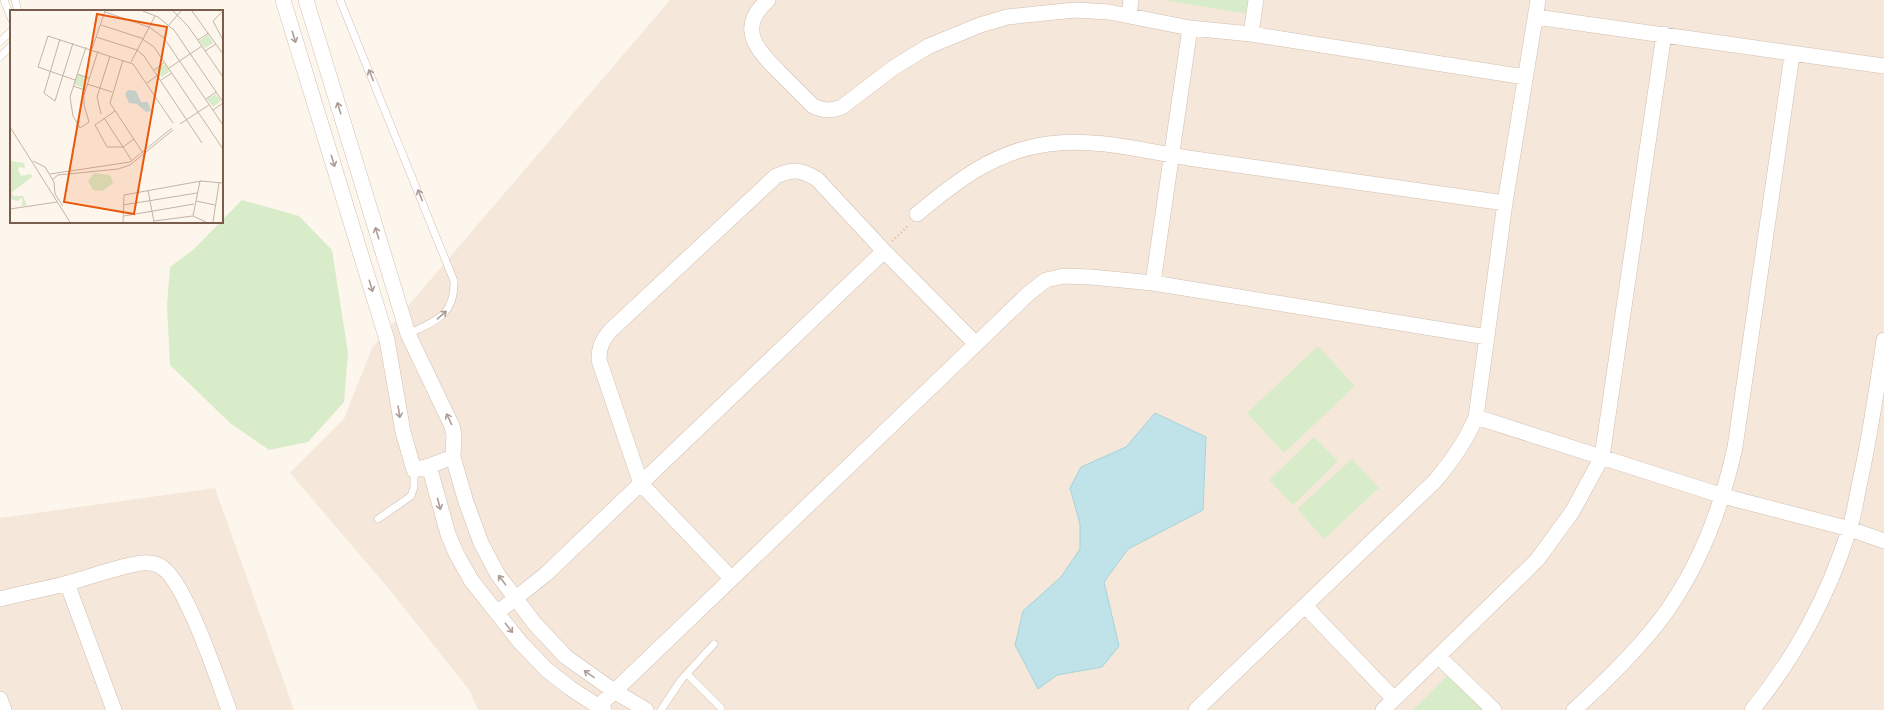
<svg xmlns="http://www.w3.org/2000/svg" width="1884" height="710" font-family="Commissioner,sans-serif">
  <rect width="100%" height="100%" fill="#fdf6ec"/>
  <path fill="#f5e8da" d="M670,0H1884V710H478L470,691L389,589L290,473L344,419L372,348Z
    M215,488L294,710H0V518Z"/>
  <path fill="#d8ecc9" d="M1163,0H1251L1249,14Z
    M242,200L299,216L332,250L348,353L344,402L308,442L269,450L230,423L170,365L167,305L170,267L193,250Z
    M1318,346L1355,386L1284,453L1247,413Z
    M1314,437L1338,461L1293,505L1269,480Z
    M1352,459L1379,488L1324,539L1297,509Z
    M1449,674L1484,710H1413Z"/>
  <path fill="#bfe3e8" stroke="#a5d3da" d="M1155,413L1206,437L1203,510L1128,549L1104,582L1119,646L1102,667L1057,675L1038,689L1015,645L1023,611L1061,577L1080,549V524L1070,488L1081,467L1126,447Z"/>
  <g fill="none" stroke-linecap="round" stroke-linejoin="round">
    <defs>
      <path id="lane" d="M4,0L11,18
        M15,0L18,11
        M340,0L454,281C455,316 435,321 408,334
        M0,42L11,31
        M0,57L11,46
        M378,519L411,496L414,487V470
        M687,674L721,708
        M661,710L681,680L714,644"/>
      <path id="street" d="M283,0L387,340L403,432L414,470L429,466L453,457
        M306,0L408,334L452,426L454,435L453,457L466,502L481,543L498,575L535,624L566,657L614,691L646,710
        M768,0C736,28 757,50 780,73C791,84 802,95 813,106C824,111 831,111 842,107L893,68L929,46L980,25L1007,17L1075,10L1109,12L1190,28L1251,34L1525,77
        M1129,15L1131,0
        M1536,17L1884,66
        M1251,34L1256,0
        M917,214C958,180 995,151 1048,144C1097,137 1147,152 1195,159C1298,174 1402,188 1505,203
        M1153,283L1190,28
        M1476,417L1723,496L1850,529L1884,541
        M429,466L448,534L456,553L471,580L520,642L547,670L570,688L604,710
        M731,578L641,484L599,360C599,347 602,340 611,330L776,176C794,169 800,169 817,179L884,251L976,344
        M67,583L114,710
        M0,599C23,593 46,589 68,583C91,577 113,568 136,564C144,562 152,562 160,566C185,579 218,681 229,710
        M1305,606L1394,699
        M497,613L546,574L884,251
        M1439,657L1494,710
        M0,699L4,710
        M598,707L976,344L1029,293L1046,280L1064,276L1091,277L1153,283L1487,337
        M1196,710L1435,481C1452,461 1466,441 1476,417L1505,203L1538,0
        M1383,710L1537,560L1572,512L1602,457L1664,34
        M1574,710C1606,681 1638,650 1664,615C1700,565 1722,507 1735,447L1792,55
        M1752,710C1795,658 1829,594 1849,530C1854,516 1856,500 1859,486C1870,437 1877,389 1884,340"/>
    </defs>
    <use href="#lane" stroke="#d1beb0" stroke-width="8"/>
    <use href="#street" stroke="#d1beb0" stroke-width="16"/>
    <path stroke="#d9b8a5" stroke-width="2.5" stroke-dasharray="1 3" stroke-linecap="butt" d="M892,241L909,225"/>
    <use href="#lane" stroke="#fff" stroke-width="7"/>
    <use href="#street" stroke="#fff" stroke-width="15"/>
  </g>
  <defs><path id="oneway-shaft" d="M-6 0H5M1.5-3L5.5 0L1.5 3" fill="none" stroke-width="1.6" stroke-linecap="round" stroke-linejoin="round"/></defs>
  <g stroke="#af9d94">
    <use href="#oneway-shaft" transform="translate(294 37) rotate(73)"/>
    <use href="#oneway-shaft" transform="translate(371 75) rotate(-112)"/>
    <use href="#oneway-shaft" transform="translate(339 108) rotate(-107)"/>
    <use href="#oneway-shaft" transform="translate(333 161) rotate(73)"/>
    <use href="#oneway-shaft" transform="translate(420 195) rotate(-112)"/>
    <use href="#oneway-shaft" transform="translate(377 233) rotate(-107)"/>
    <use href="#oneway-shaft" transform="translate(371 286) rotate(73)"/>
    <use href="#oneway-shaft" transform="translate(442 315) rotate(-41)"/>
    <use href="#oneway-shaft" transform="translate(399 412) rotate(81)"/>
    <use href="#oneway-shaft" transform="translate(449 419) rotate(-115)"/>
    <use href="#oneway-shaft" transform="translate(439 504) rotate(75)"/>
    <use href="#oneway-shaft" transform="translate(502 580) rotate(-127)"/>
    <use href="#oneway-shaft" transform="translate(509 628) rotate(52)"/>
    <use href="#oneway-shaft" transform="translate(589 674) rotate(-145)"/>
  </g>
  <g transform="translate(10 10)">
    <rect width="213" height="213" fill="#fdf6ec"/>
    <path d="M198,25L203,33L195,38L189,31ZM155,54L160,61L152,67L146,60ZM67,64L77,68L74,78L63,74ZM206,84L211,91L203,97L197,89ZM0,151L14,153L15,158L9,157L8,160L11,166L21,164L22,167L2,182L3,186H13L17,195L11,196L13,191L11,188L8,191L1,189L0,192ZM84,163L100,165L103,173L93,181L83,180L78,171Z" fill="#d8ecc9"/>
    <path d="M118,80L126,81L131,92H138L141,101L136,102L127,94L119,93L115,84Z" fill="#bfe3e8"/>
    <path fill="none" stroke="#c5b3a7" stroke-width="1" d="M133,1L148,7L164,20L213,92M163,1L178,16L213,67M182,1L213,44M213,1L203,11L213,30M95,2L139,17L154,28L213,115M91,15L131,28L144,37L213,139M159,15L171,1M86,27L127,40L134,46L192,133M50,29L34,83L45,91L63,33M188,30L199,23M76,37L60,87L63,106L70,118L79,112L74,95V85L88,41M82,39L95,1M195,41L206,34M113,50L100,93L133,143M121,52L145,6M159,58L192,36M144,60L155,52M67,64L79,68M65,70L28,57L38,26L123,54L163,113M151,70L162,63M137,73L148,65M77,74L102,82M63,76L75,80M196,89L206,82M203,100L213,93M105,101L85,115L97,137H113L124,129M91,104L87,87L100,46M94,108L122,151M170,114L199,95M0,117L60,212M23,151L35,157L44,172L45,184L53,196M40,164L120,152L162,118M43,169L48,165L108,159L120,155L163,120M138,180L144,212M186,191L205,195M113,195L187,183M0,199L47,192M114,206L184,194M183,206L190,171L213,173M144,211L183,206L196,212M113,212L114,185L191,171M203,212L209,173"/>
    <path fill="#e8590c" fill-opacity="0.15" stroke="#e8590c" stroke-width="2" d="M87,4L157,17L124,204L54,192Z"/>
    <rect width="213" height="213" fill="none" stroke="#7a5c4d" stroke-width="2"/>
  </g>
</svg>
